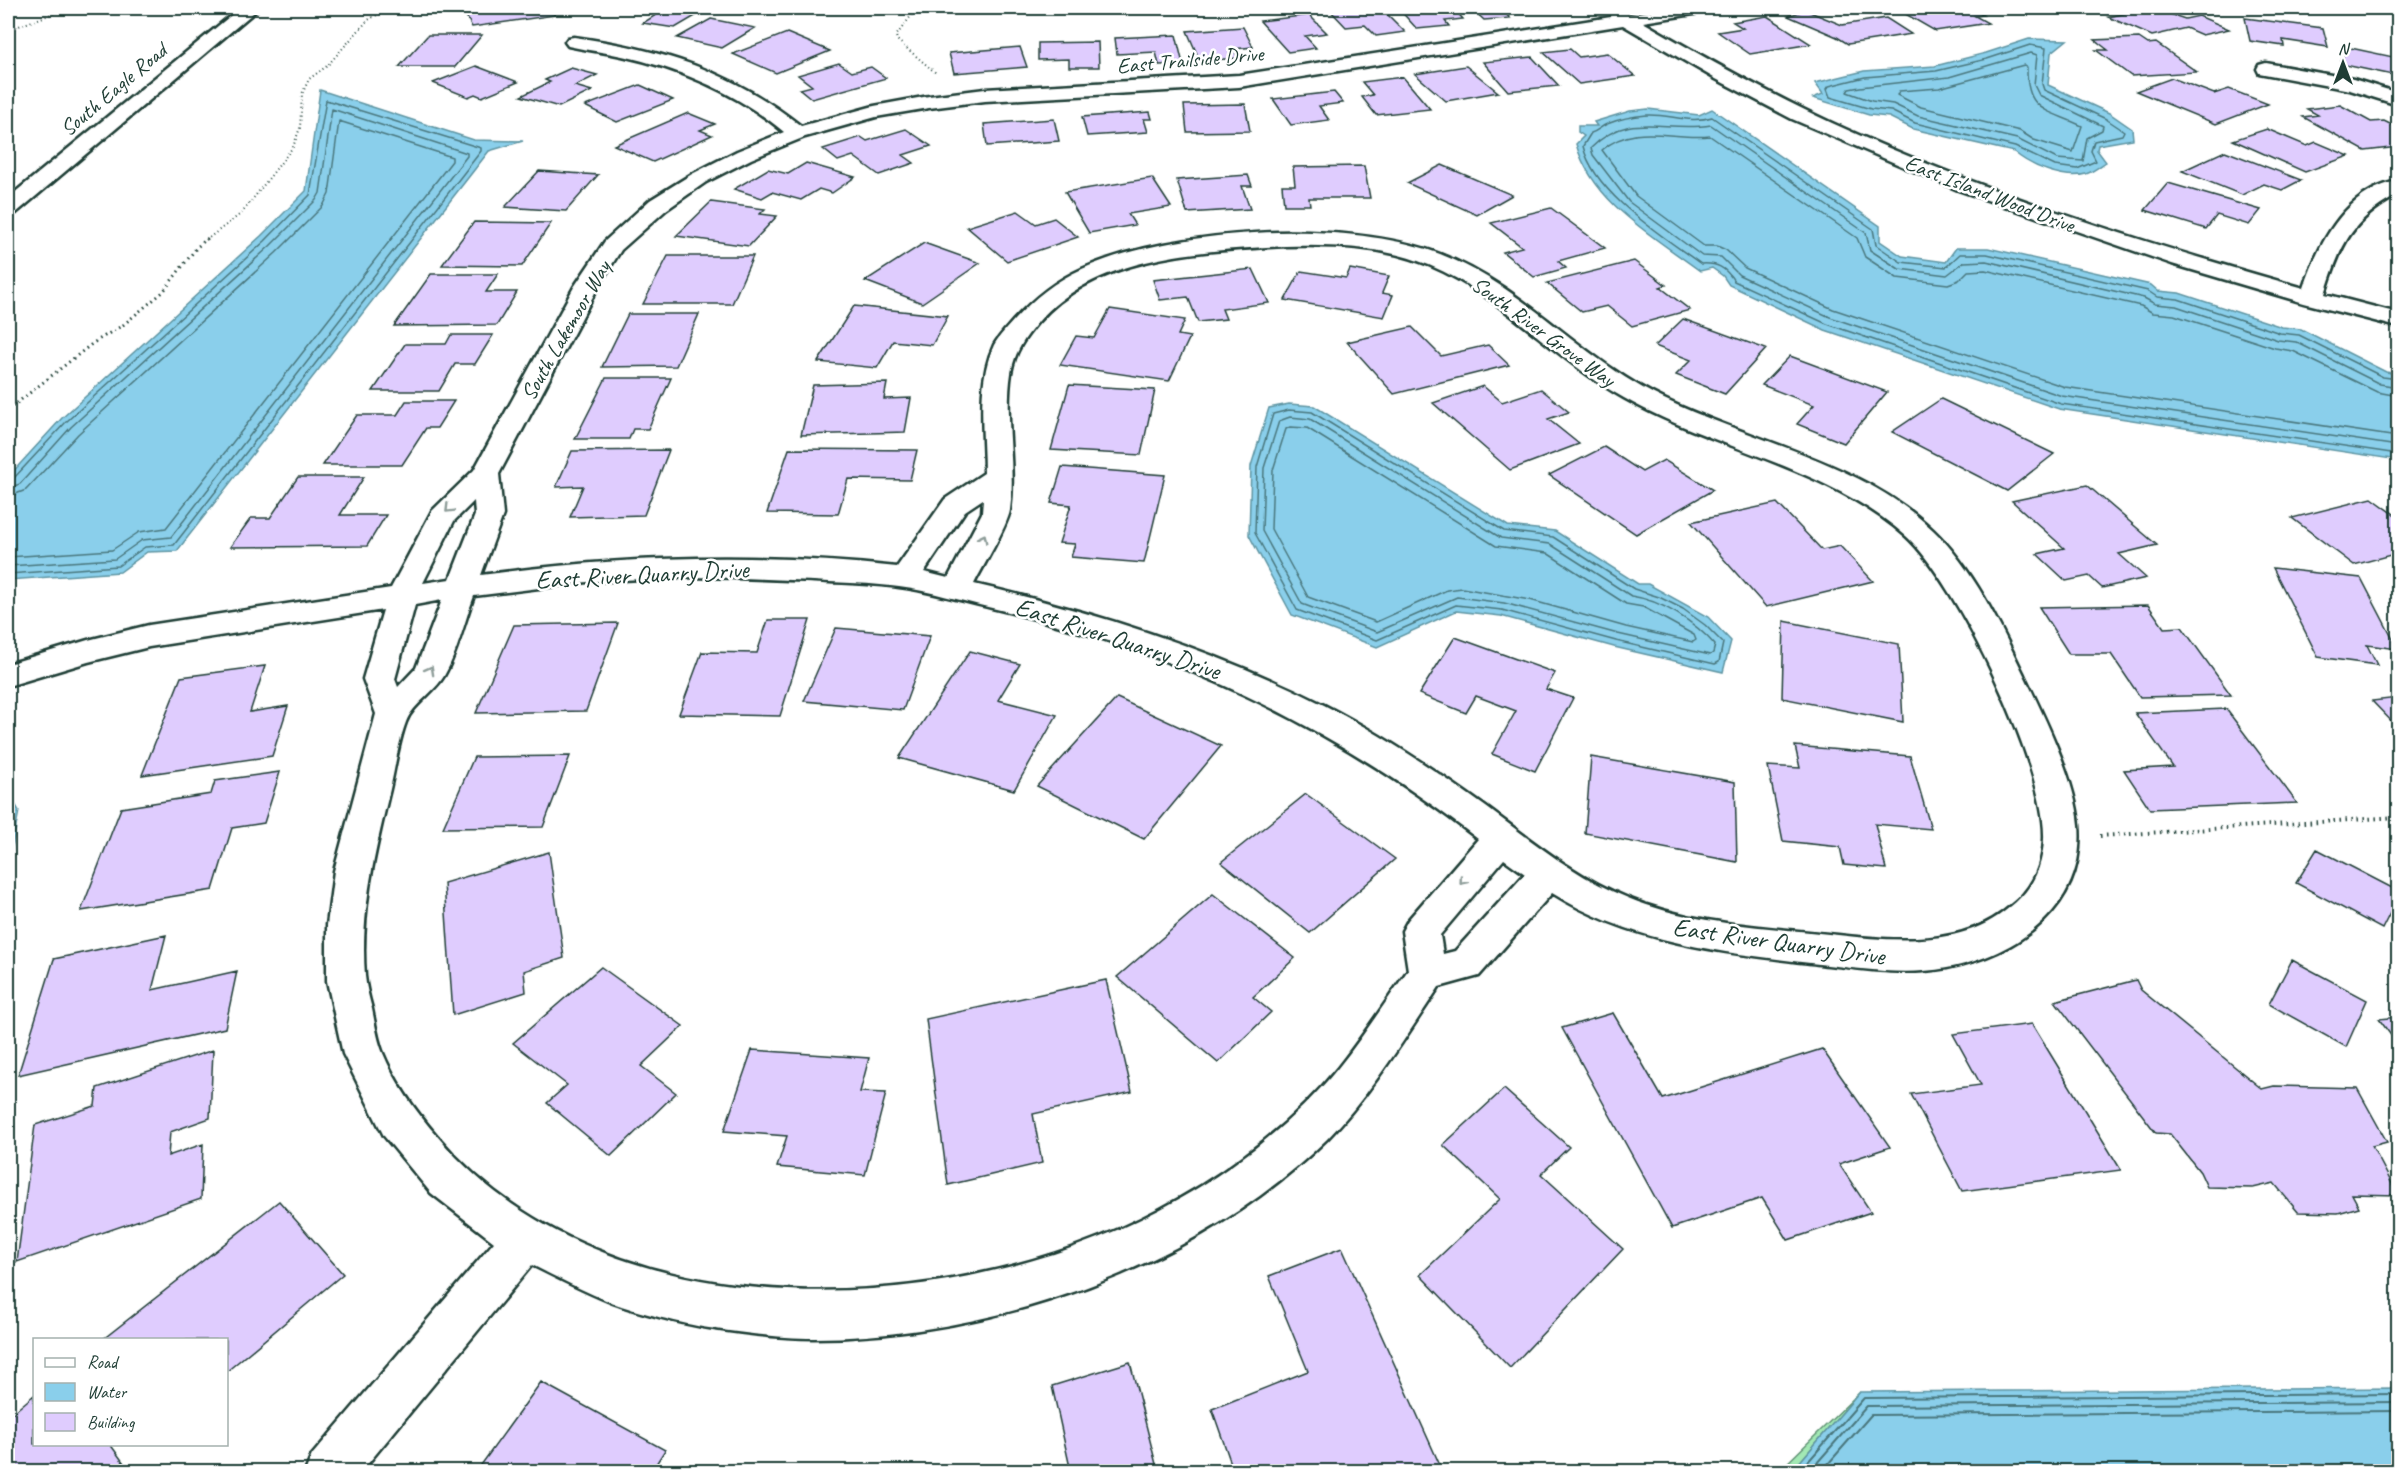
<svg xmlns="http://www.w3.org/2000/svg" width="2406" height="1479" font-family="Caveat,sans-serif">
  <rect width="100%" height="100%" fill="#fff"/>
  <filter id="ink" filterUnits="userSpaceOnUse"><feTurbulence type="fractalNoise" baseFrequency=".0167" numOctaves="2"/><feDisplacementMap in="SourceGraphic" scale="12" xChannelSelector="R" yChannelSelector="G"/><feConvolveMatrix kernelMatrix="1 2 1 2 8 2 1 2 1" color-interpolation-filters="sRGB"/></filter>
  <g filter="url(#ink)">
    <path fill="#a2e8b4" stroke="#609274" stroke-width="1.5" d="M1860,1392L1792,1471H1779Z"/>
    <path fill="#8acfeb" stroke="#5f95a2" stroke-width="1.5" d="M792,8H898L889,12L812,13Z
      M2029,39L2067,40L2051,53L2048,85L2109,113L2132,129L2133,139L2098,145L2097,150L2106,162C2100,166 2093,172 2086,174C2064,180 2030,166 2014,152L1913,129L1889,117L1869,115L1813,98L1823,94L1815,83L1864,71L1935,66L1986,53Z
      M320,90L474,140L523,141L489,151L177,551L147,552L120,572L8,580V477L62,418L261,236L306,191Z
      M1648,109L1699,115L1712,109L1880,226V241L1902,256L1946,262L1956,248H1988L2151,285L2158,291L2179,293L2282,327L2301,329L2386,372L2398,374V460L2059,409L1825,330L1729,285L1723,276L1712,268L1700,271C1653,236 1593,203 1576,144L1584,136L1578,132V126H1597L1594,122L1630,111Z
      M1289,404L1314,406L1508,526L1555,531L1638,584H1648L1708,617L1731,641L1723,672L1614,647L1501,616L1456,611L1377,647L1292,615L1249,535L1251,466L1269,408Z
      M8,792L19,811L8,868Z
      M2398,1388V1471H1792L1860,1392Z"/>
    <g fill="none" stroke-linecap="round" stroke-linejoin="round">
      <path stroke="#4a777d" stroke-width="1.5" d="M2030,45L2046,48L2042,84L2044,90L2106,119L2124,131L2122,135L2094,141L2091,151L2096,161L2077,169L2055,166L2015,147L1915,123L1891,111L1871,109L1830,97L1827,89L1829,86L1865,77L1936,71L1987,59Z
        M2031,53L2037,55L2034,85L2039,95L2103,126L2102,130L2087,138L2083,161L2057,159L2017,139L1918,116L1893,104L1872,101L1847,92L1849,89L1860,87L1949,77Z
        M2024,65L2027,67C2026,113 2047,109 2082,126L2073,152L2034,140L2020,131L1921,107L1897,95L1899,91L1939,88Z
        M2398,379L2383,377L2299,335L2280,333L2178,299L2157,297L2148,291L1987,254H1960L1946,267L1901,262L1876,245L1873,229L1712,117C1690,124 1670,114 1647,115C1634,116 1619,119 1607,124C1600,127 1598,131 1591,133L1583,146C1594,194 1663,236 1701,264C1717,263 1725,267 1734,281L1827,324L2061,404L2398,454
        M2398,387L2380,384L2296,342L2278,340L2176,306L2155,304L2144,298L1986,261L1964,262L1947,275L1899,269L1870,250L1866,233L1711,125C1663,133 1631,109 1591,148L1593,155L1629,202L1702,256L1721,257L1739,275L1830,317L2062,396L2398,446
        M2398,396L2377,392L2293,351L2275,348L2174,315L2153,313L2141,306L1985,270L1968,271L1959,280L1948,284L1897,278L1865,257L1857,238L1710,136C1671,140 1635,122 1602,150L1636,196L1704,246H1717L1726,250L1745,268L1833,309L2065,387L2398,437
        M1289,410L1312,412L1504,531L1553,537L1634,589L1659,597L1683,609L1705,625L1723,643L1719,662L1715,664L1616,641L1502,610L1456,605L1377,640L1297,610L1255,533L1257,467L1273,414Z
        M1290,417L1310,419L1501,538L1550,544L1631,596C1661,600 1695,622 1715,645L1713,653L1710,655L1618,634L1504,603L1457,597L1377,632L1302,604L1262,531L1264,468L1279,421Z
        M1290,427L1307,428L1496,546L1547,553L1626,604L1643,607L1694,635L1696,640L1693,642L1626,627L1530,600L1462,588L1447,590L1376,622L1308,597L1271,529L1273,470L1286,429Z
        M8,480L14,478L66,422L265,241L310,195L326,100L481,148V151L174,545L145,547L118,566L8,574
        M8,488L20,484L71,427L270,246L316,200L320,193L332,109L467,153V156L171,537L142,540L115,559L8,566
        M8,497L26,490L78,434L276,253L323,206L329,194L339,121L452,157V161L166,528L139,532L112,550L8,557"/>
      <path stroke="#4a777d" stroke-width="2" d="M1799,1472L1864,1398L2398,1394
        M1809,1472L1867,1406L2398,1402
        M1821,1472L1871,1415L2398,1411"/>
    </g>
    <path fill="#dfccfe" stroke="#1f3d34" stroke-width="1.5" d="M479,8H550L555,15L472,27L463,10Z
      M644,8H709L675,28L643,23L659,13L640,10Z
      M1328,8H1381L1405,32L1376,36L1365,25L1346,27Z
      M1398,8H1453L1463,19L1445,21L1449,26L1417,29Z
      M1471,8H1499L1510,18L1484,20Z
      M1930,8H1970L1983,15L1975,16L1988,23L1935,31L1902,12Z
      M2152,8L2185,19L2199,16L2229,29L2202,35L2186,28L2152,36L2108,17Z
      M1805,10L1842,25L1886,18L1911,34L1848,44L1837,37L1788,16Z
      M1309,15L1327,33L1305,36L1316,48L1288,52L1260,21Z
      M1767,16L1811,44L1750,54L1718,32L1743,28L1733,22Z
      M2245,18L2323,28L2328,47L2283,40L2284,46L2250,41Z
      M711,19L755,28L722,48L677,38Z
      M1243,27L1253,47L1234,49L1238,58L1200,61L1187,31Z
      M787,33L830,51L776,73L733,54Z
      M428,35H482L455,67H399Z
      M1176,35L1183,64L1159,65L1156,52L1117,54L1115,38Z
      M2139,38L2148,44L2156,43L2197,72L2131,76L2096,50H2108L2095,40Z
      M1098,42L1099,67H1069V59L1038,60V43Z
      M1020,47L1027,67L954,73L949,53Z
      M2346,47L2398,58V76L2340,64Z
      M1570,49L1579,57L1607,53L1635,76L1579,84L1543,52Z
      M1532,57L1559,86L1508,91L1483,62Z
      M839,63L852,72L871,67L886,78L812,99L800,89L812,86L798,75Z
      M476,66L518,82L482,97L475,94L468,97L433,83Z
      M1466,66L1498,92L1446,101L1415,74Z
      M571,68L597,75L575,86L592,91L559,107L521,96L550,82L545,80Z
      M1403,77L1430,109L1376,115L1362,97L1373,95L1362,82Z
      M2172,78L2214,94L2229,89L2268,104L2216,124L2136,91Z
      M640,85L673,100L617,122L585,106Z
      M1334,92L1343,103L1319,106L1329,120L1291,125L1273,99Z
      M1245,104L1250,131L1187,132L1184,105Z
      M2340,105L2371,122L2384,121L2398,128V147L2365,151L2303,117L2318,115L2307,109Z
      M1150,112L1152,119H1144L1148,132L1087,136L1082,117Z
      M688,113L715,124L700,130L712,135L653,162L614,145Z
      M1054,119L1059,141L987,146L984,124Z
      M906,129L931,146L903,155L914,163L879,175L853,156L838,161L823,149L861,137L867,141Z
      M2267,129L2307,146L2316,142L2349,156L2305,172L2233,140Z
      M2225,151L2301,180L2282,190L2264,184L2242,195L2182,171Z
      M806,163L855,177L832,193L819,189L801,200L772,192L762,198L734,189L768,169L788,174Z
      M1442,165L1512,195L1477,215L1407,183Z
      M1364,166L1370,198H1309L1310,205H1284L1282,185H1295L1293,167Z
      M539,171L598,175L566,211L505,207Z
      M1248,175L1252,186H1242L1250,209L1187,213L1177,180Z
      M1152,178L1171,207L1128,214L1135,225L1089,233L1065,192Z
      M2168,183L2261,210L2249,225L2217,215L2206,229L2145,210Z
      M711,202L765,209L760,214L777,216L749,246L676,236Z
      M1551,208L1605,248L1558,261L1566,268L1534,277L1503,252L1522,247L1491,223Z
      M1018,211L1036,224L1054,218L1078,237L1007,261L967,227Z
      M474,222L551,223L522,266L442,265Z
      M924,243L980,263L922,303L865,281Z
      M668,256H753L732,304H643Z
      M1634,261L1666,285L1660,287L1690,310L1632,326L1607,306L1582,312L1547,283Z
      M1253,269L1269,303L1222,309L1226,319L1198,322L1188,297L1160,300L1153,280Z
      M1350,269L1389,276L1382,293L1393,295L1384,317L1285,300L1301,271L1346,278Z
      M431,274H498L486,292H517L497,325L394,326Z
      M854,306L948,316L932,345L893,341L877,368L818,362Z
      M1110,309L1185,320L1178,335L1190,337L1169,381L1060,365L1076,336L1094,338Z
      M628,314H699L676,366L602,367Z
      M1683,319L1766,349L1725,394L1676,375L1691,360L1655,346Z
      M1412,327L1441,356L1488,345L1509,365L1394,394L1347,342Z
      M451,335H493L475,364H455L439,391H373L405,344H446Z
      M1790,356L1887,392L1844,443L1797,424L1814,405L1762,385Z
      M606,378H671L648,429H633L629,439H575Z
      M887,383L884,399L911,398L905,432L801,435L813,385Z
      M1069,385L1155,390L1141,455L1051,450Z
      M1483,386L1502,402L1541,389L1569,412L1548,419L1579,444L1510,470L1433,403Z
      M1941,399L2054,454L2007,491L1892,432Z
      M406,401H454L437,428H426L402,465H323L357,415H397Z
      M1604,447L1642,472L1664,460L1713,490L1636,534L1549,475Z
      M789,449L917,450L910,480L848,479L838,514L767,513Z
      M669,450L644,515L570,517L583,486L556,487L572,451Z
      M1062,467L1165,475L1144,563L1071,557L1075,544L1059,543L1071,505L1051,503Z
      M298,477H364L340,515H386L367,546L230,547L251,518H270Z
      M2087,485L2157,545L2119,554L2146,578L2102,588L2089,576L2066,581L2037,554L2064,548L2012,501Z
      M2372,498L2398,517V553L2354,565L2292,518Z
      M1777,503L1822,550L1840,546L1873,581L1766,607L1691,522Z
      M2273,568L2361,578L2398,649L2367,645L2377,665L2318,657Z
      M2148,605L2164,628L2182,627L2231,695L2140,697L2111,654H2069L2039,607Z
      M768,620H810L780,716L679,714L702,652L757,653Z
      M1784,621L1899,644L1903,722L1782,698Z
      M618,623L586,711L476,713L514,625Z
      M836,628L930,636L903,710L804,701Z
      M1455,637L1555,673L1546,689L1573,698L1535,771L1492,754L1516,711L1476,696L1466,713L1419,694Z
      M970,651L1020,664L998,700L1057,715L1014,790L899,758Z
      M265,666L250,712L288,706L272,756L142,775L181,677Z
      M1117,698L1221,746L1144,839L1037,786Z
      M2398,698V728L2372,701Z
      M2226,709L2297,803L2150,809L2124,770L2173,767L2135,713Z
      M1795,746L1910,756L1931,829L1875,824L1886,869L1844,865L1840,847L1783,841L1768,766L1800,768Z
      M570,756L543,827L443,828L474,757Z
      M1591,757L1735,782L1737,862L1585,833Z
      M280,772L264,823L232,828L213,890L81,911L121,808L211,794L215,781Z
      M1306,794L1395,859L1310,933L1221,862Z
      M2317,849L2398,891V897L2382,929L2296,883Z
      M549,852L564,958L524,971L526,992L453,1015L444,883Z
      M1213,894L1295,958L1253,997L1271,1012L1218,1063L1117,977Z
      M166,935L152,990L237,971L225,1028L18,1075L54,959Z
      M2292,960L2367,1000L2346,1047L2269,1004Z
      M601,967L683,1026L641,1066L676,1093L611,1156L547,1103L567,1085L513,1043Z
      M1106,980L1132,1092L1033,1114L1042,1163L948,1185L926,1019Z
      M2136,980L2141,990L2262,1089L2274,1086L2357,1088L2387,1142L2372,1146L2398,1195L2352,1194L2359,1207L2338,1213L2298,1212L2274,1183L2253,1188L2207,1187L2200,1172L2170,1134L2156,1133L2055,1001Z
      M1613,1013L1663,1099L1822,1049L1890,1147L1839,1164L1871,1212L1788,1240L1762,1198L1672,1228L1562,1028Z
      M2398,1017V1045L2379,1019Z
      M2032,1024L2121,1170L1962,1191L1911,1094L1981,1085L1953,1034Z
      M213,1050L210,1118L170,1132L168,1156L203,1144L201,1199L17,1262L35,1125L95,1106L97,1088Z
      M752,1050L869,1058L860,1092L886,1093L865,1175L777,1167L787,1136L724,1131Z
      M1504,1089L1569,1147L1541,1174L1623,1249L1510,1368L1420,1275L1500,1199L1443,1145Z
      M279,1201L343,1274L226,1372V1340H102Z
      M1342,1248L1443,1472H1234L1212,1409L1308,1371L1269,1276Z
      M1130,1362L1158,1472H1071L1052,1386Z
      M541,1382L665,1450L651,1472H476Z
      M34,1395V1444H110L126,1466L120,1472H8V1417Z"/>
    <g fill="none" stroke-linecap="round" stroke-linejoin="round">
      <defs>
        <path id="minor" d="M1670,8H1709L1706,12L1700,13L1643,22C1705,58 1767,93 1832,123C1983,192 2143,243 2304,288C2319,242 2346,191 2398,181V195C2352,219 2340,245 2325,294L2398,313V327L2304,303L2172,264L1958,190L1792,119L1714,78L1623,25L1239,87L985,101L929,108L876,117L805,137L751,159L706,182L666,210L621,250L598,287L499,474L503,515L481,575C619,556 759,552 897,567L945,499L984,473C984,433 976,383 994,345C999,336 1007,328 1014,320C1034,298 1055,281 1082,269C1173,228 1347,218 1440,254C1524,286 1583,361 1664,399C1751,441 1862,462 1933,530C1973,568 2000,625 2024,675C2044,716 2075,779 2079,825C2086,906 2019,954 1947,968C1905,976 1861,969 1819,964C1726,953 1633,944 1552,893L1479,976L1439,987C1404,1039 1371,1094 1327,1139C1197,1267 995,1337 814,1338C783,1338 741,1333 709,1328C683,1324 637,1312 613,1303C585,1292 558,1278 532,1265L361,1472H305L312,1455L494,1242L431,1193L384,1136L343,1054L327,981V925L334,871L376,714L363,679L383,610L149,647L88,662L8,686V664L88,640L149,625L391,588L432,511L474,470L574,287L605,241L650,200L692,174L737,151L784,132C737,93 681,69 622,56C604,52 586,50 568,46L565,42L568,38L574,37C661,49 732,71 801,126L874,106L929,96L985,89L1239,75L1611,17L1612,11L1618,10L1629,14ZM1285,246C1334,245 1383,246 1429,265C1503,296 1555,360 1624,398C1714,449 1826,466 1906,536C1957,582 2047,770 2044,839C2043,867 2032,890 2010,907C1963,948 1895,941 1838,935C1768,927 1693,925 1628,898C1575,877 1531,840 1486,807C1435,770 1381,734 1324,705C1213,649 1095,612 974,584C982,568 1008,525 1010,510C1016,465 1004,419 1011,373C1015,351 1024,339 1038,322C1097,254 1202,251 1285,246ZM983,499L982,513L948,578L924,572L965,511ZM474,501L475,515L450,579L423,583L454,521ZM678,577C723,577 768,579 814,581C842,583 871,583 899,587C931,591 961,601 992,608C1177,652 1328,723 1478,839L1408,920L1402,931L1408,970C1385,1003 1363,1037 1338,1068C1297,1119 1236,1167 1179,1199C966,1322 609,1340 438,1137C416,1112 395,1083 382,1051C377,1038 375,1023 372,1009C369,998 366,987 365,976C360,911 375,852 390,789C395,768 398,743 406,722C413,704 434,693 444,676C458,652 464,622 474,596L587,582ZM442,600L416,668L398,687L395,679L415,605ZM1504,859L1525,874L1455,951L1443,954L1440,935Z
          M2266,63L2353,79L2398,93V105L2350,90L2259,73L2257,69L2259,65Z"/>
        <path id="highway" d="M240,8H259L16,213L8,214V198Z"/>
      </defs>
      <use href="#minor" stroke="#1f3d34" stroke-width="5"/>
      <use href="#highway" stroke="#1f3d34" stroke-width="5"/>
      <path stroke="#1f3d34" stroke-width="2" stroke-dasharray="1 3" stroke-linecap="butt" d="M917,8L896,36L897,40L936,73
        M8,30L68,8
        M206,240L242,213L293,147L300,128L302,94L309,79L327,66L368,20L389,8"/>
      <path stroke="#1f3d34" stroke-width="3" stroke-dasharray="1.5 4" stroke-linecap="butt" d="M8,410L93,343L123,325L163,292L197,247L208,238"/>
      <path stroke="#1f3d34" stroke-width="4" stroke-dasharray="1.5 4.5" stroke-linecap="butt" d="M2100,836L2398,817"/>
      <use href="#minor" fill="#fff" fill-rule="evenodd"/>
      <use href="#highway" fill="#fff" fill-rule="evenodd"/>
    </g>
    <defs><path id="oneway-chevron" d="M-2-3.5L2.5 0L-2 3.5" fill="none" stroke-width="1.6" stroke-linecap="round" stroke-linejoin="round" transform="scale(1.5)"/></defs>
    <g stroke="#8f9e9a">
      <use href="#oneway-chevron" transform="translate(449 509) rotate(135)"/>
      <use href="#oneway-chevron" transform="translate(983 538) rotate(-63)"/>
      <use href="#oneway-chevron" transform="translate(430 670) rotate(-61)"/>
      <use href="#oneway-chevron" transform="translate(1463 881) rotate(130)"/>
    </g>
  </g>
  <g text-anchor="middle" stroke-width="5" stroke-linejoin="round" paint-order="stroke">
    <g font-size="22" fill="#1f3d34" stroke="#fff">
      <text transform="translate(1190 59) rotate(-5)" y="8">East Trailside Drive</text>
      <text transform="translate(113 89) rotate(-40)" y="8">South Eagle Road</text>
      <text transform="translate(1990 193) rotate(21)" y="8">East Island Wood Drive</text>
      <text transform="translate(565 330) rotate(-60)" y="8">South Lakemoor Way</text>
      <text transform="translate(1544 331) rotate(36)" y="8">South River Grove Way</text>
    </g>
    <g font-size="26" fill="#1f3d34" stroke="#fff">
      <text transform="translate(642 574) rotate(-3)" y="9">East River Quarry Drive</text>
      <text transform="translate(1118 638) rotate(18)" y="9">East River Quarry Drive</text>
      <text transform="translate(1779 941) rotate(8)" y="9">East River Quarry Drive</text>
    </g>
  </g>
  <rect width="2406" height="1479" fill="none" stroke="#fff" stroke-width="30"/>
  <rect x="15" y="15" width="2376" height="1449" fill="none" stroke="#1f3d34" stroke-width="2" filter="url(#ink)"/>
  <rect x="33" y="1338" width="195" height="108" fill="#ffffff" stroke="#a5b1ae" stroke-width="1.5"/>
  <rect x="45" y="1358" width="30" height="9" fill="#ffffff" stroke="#a5b1ae" stroke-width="1.5"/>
  <text x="87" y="1368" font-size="18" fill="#1f3d34">Road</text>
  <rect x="45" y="1383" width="30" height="18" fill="#8acfeb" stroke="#a5b1ae" stroke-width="1.5"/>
  <text x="87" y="1398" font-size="18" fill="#1f3d34">Water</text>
  <rect x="45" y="1413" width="30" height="18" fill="#dfccfe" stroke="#a5b1ae" stroke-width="1.5"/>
  <text x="87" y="1428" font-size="18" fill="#1f3d34">Building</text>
  <g transform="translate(2343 63)" stroke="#ffffff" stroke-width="4.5" paint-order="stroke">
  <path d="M0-4.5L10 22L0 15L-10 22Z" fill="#1f3d34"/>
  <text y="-9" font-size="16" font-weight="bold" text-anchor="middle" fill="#1f3d34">N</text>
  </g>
</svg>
